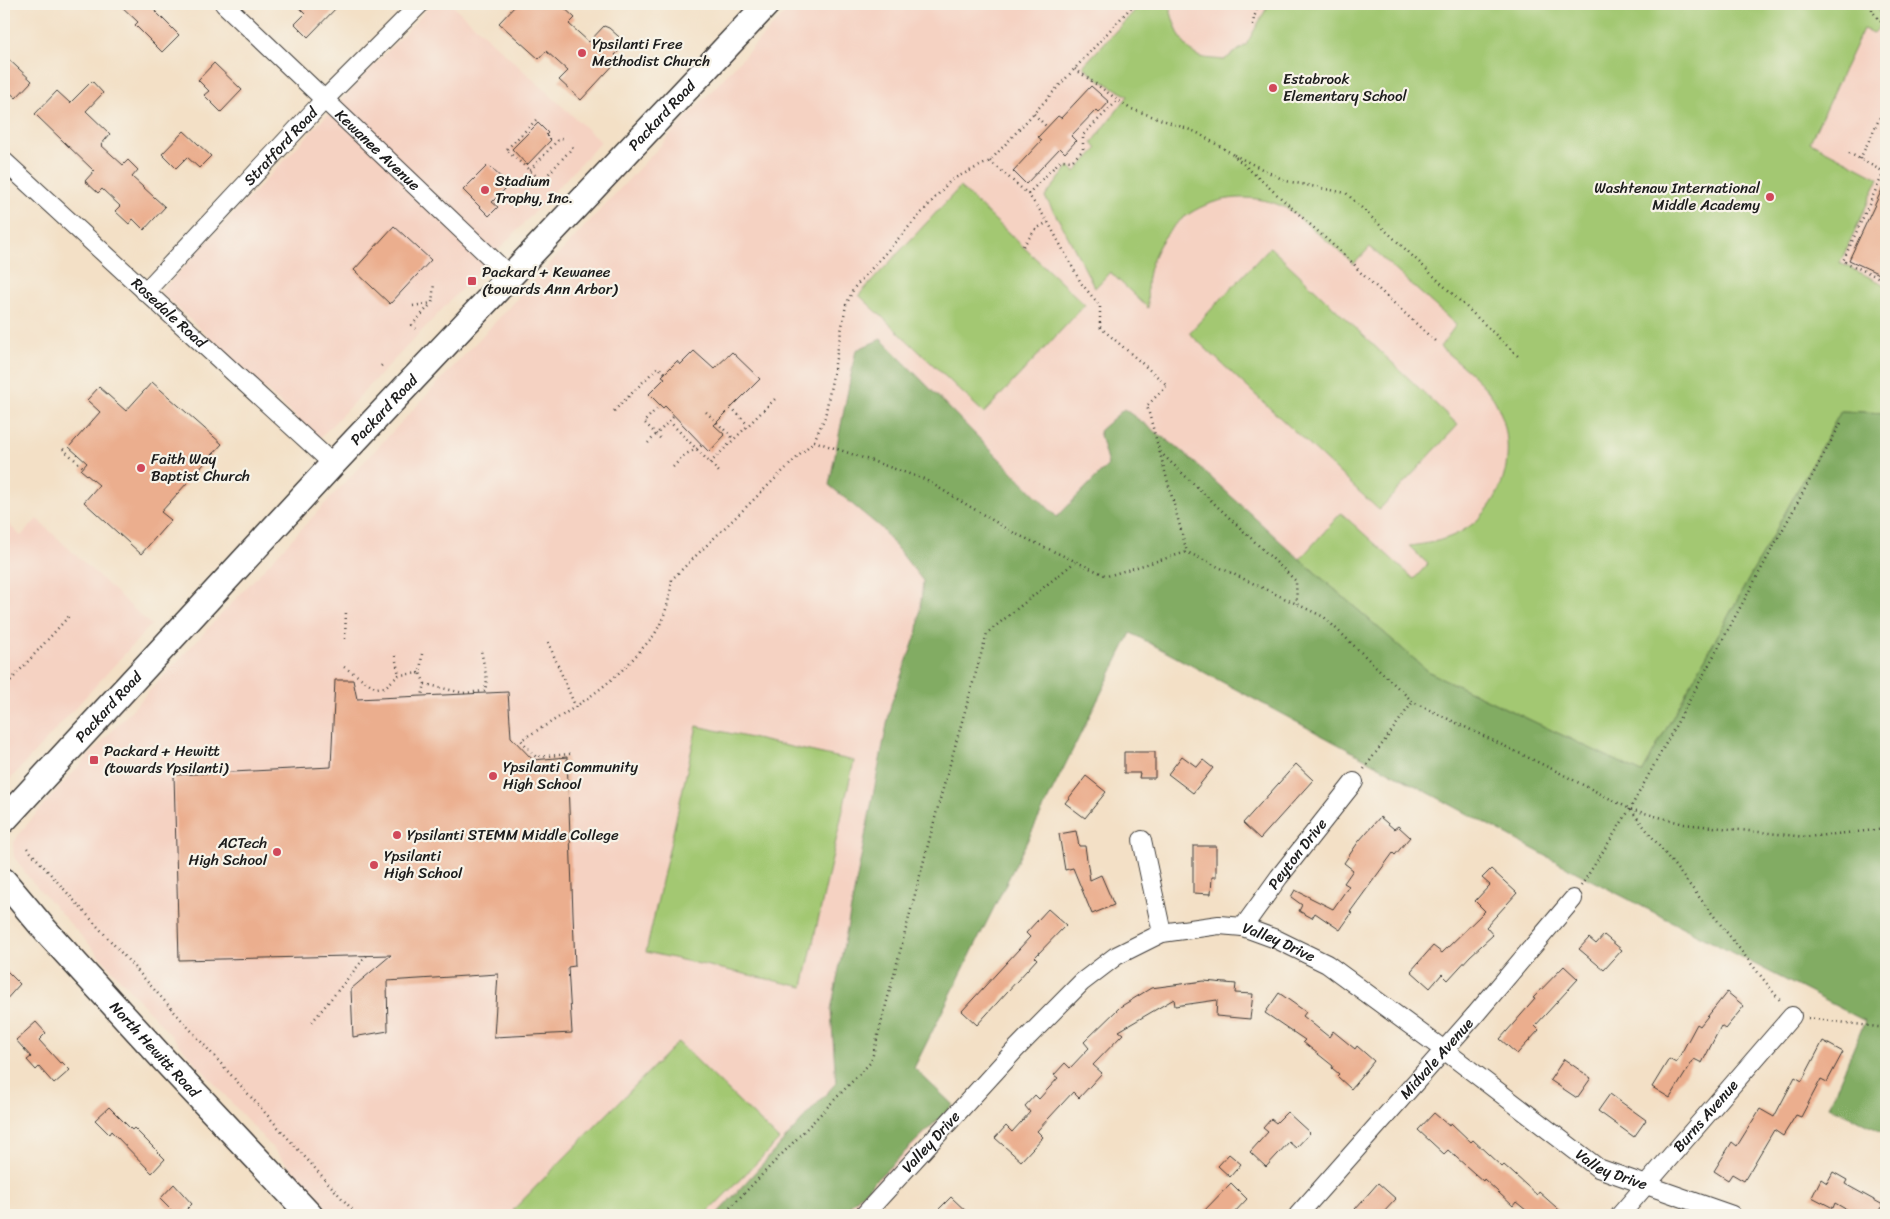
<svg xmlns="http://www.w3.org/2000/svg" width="1890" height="1219" font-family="Sriracha,sans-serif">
  <rect width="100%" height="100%" fill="#f7f3e8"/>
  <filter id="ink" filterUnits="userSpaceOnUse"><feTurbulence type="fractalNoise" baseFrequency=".02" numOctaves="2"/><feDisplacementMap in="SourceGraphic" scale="10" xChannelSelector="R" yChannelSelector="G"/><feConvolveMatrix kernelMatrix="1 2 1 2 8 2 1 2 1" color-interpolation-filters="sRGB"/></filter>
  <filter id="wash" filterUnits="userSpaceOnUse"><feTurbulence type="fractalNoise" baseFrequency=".0096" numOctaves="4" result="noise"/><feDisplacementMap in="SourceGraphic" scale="20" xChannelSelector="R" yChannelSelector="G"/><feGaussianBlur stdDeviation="1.12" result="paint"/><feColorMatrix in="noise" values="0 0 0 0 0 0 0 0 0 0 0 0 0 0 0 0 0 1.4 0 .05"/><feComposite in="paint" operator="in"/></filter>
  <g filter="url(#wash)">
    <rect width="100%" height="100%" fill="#f3e0c6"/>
    <path fill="#f5d2c2" d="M432,4H451L601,142L319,439L160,292Z
      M793,4H1886V1032L1589,879L1131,633L914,1068L953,1105L851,1215H333L29,878L14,857L13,845L19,834L53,794Z
      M37,519L151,625L4,786V520L21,536Z"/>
    <path fill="#a3c872" stroke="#607247" d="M1141,4H1169C1173,22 1181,49 1200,57C1207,59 1217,59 1224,60L1246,45L1269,4H1881L1879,13L1886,16V20L1874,33L1863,29L1810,142L1879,178L1840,263L1886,285V413L1841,411L1642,773L1429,672L1300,559L1341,513L1414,579L1428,564L1409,546C1429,544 1451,539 1467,528C1509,500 1518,443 1495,401C1485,383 1456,361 1440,347L1456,325L1370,247L1354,264C1339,251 1325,239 1310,227C1302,221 1295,213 1286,208C1228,180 1159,213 1148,277C1146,287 1148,298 1148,308L1110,272L1095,288L1063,227L1045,197L1069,166L1075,172L1097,149L1092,143L1128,96L1097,78L1083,66Z
      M960,187L1085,305L984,413L859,295Z
      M1270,247L1458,425L1379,510L1189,333Z
      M697,726L854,761L803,987L646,952Z
      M678,1042L779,1140L705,1215H518L513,1210Z"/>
    <path fill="#82ac64" stroke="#4f6440" d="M881,339L1057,517L1108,465L1099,431L1124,409L1182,451L1293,553L1429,672L1642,773L1841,411L1886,413V1134L1829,1106L1865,1021L1589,879L1131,633L914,1068L953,1105L840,1215H716L836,1083L831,1010L891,704L918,630L923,581L881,528L829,485L856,350Z"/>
    <g id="blocks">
      <path fill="#ebae8e" d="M119,4H148L179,35L162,52L135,25L138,22Z
        M295,4H340L308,37L295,24L305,14Z
        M517,4H560L575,18L569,24L589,42L604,26L609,28L626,43L615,55L619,59L581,100L559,80L568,71L546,51L539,59L499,23Z
        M4,55L32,81L16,98L4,87Z
        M214,63L242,90L221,112L204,95L209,91L198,80Z
        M92,81L103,93L86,111L110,134L101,145L123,165L128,160L138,170L132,177L165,207L144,230L133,219L129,224L115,211L120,206L102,189L98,193L85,181L94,171L35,114L57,91L70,103Z
        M1091,86L1109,102L1099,113L1096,110L1071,136L1076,141L1065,153L1060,148L1026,184L1013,171L1042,140L1038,137L1058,116L1061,118Z
        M538,123L548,133L546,135L551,140L527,165L512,149Z
        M184,131L211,156L199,168L187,157L176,168L162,154Z
        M488,165L509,185L492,202L498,207L489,216L463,190Z
        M1886,181V277L1849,260Z
        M394,226L431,260L390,304L354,270Z
        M694,351L714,369L732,352L760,379L714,425L725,435L709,452L665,406L663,408L649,394L665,378L662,376L677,361L680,365Z
        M152,382L222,444L161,512L171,520L141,554L84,502L99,485L81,470L87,463L69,447L100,412L87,400L99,387L126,411Z
        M335,680H353L357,699L508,692L511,737L533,760L567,757L575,966L568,967L572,1033L494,1037L498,974L387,981L388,1031L353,1037L351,989L391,955L179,960L174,775L331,767Z
        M1124,752H1155V778H1139L1140,773H1124Z
        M1182,756L1197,767L1203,760L1213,768L1193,793L1168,774Z
        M1296,764L1313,780L1260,839L1243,823Z
        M1086,776L1106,792L1085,818L1065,803Z
        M1380,817L1394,829L1398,826L1410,837L1395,855L1393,853L1350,912L1352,913L1340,930L1315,913L1312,918L1299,911L1302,905L1291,897L1295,890L1333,909L1349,886L1344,883L1353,870L1344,863L1359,841Z
        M1076,831L1079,846H1085L1090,880L1101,875L1114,905L1092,914L1073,868L1065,870L1059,834Z
        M1193,846H1216V877H1212L1211,894L1193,893Z
        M1491,869L1517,893L1486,927L1493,935L1470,956L1448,980L1442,974L1430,988L1411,971L1433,946L1442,953L1485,911L1475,901L1490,885L1482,878Z
        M1048,909L1066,925L1035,957L1037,959L977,1025L962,1011L1030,937L1026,933Z
        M1604,935L1622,950L1604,970L1579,949L1589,938L1596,944Z
        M1564,966L1578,979L1535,1026L1539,1030L1517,1054L1500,1039L1535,999L1533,998Z
        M4,968L20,984L4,1002Z
        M1204,981L1236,984L1235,993L1253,994L1250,1019L1216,1016L1217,1000L1175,1006L1174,999L1119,1031L1123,1034L1093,1065L1102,1073L1079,1098L1073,1092L1037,1131L1043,1137L1021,1161L995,1138L1006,1126L1012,1132L1030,1112L1025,1106L1035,1095L1039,1099L1058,1078L1054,1075L1065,1063L1070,1068L1089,1048L1084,1042L1120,1007L1151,988Z
        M1727,992L1744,1006L1725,1029L1721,1026L1702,1063L1694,1059L1670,1098L1652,1087L1669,1059L1676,1063L1697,1024L1700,1026Z
        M1279,993L1306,1012L1303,1016L1329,1037L1333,1031L1355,1049L1357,1046L1374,1061L1351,1089L1337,1076L1339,1074L1332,1068L1333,1066L1303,1042L1305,1040L1265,1013Z
        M36,1022L46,1033L39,1040L60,1063L62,1062L70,1070L54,1084L39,1067L36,1070L27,1060L31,1057L16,1040Z
        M1823,1041L1843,1052L1827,1082L1821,1079L1801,1117L1796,1115L1783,1136L1774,1130L1744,1181L1732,1174L1728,1180L1714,1171L1732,1142L1737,1146L1760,1109L1774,1117L1795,1077L1802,1081Z
        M1564,1059L1591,1078L1577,1098L1550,1080Z
        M1610,1094L1646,1120L1634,1137L1598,1111Z
        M109,1107L132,1130L134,1128L165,1159L152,1173L111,1131L109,1134L95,1120Z
        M1287,1112L1310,1133L1296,1148L1289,1142L1266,1167L1250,1152L1268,1132L1263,1128L1271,1119L1276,1123Z
        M1434,1113L1449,1126L1451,1123L1471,1142L1473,1140L1502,1167L1504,1165L1537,1195L1539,1192L1565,1215H1532L1516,1202L1513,1206L1484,1179L1483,1181L1448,1150L1444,1154L1418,1130Z
        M1229,1154L1241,1164L1230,1177L1218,1166Z
        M1833,1172L1847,1180L1845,1184L1883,1205L1878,1215H1856L1835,1203L1833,1208L1812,1197L1821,1179L1827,1183Z
        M1231,1183L1247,1199L1232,1215H1200Z
        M1378,1183L1396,1199L1381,1215H1362L1355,1209Z
        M174,1184L192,1204L181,1215H176L160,1199Z
        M951,1197L970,1215H933Z"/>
    </g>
  </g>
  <g filter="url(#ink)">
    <use href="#blocks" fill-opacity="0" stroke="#3c3936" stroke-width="1"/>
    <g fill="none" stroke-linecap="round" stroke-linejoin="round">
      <defs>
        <g id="street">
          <path id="s1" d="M224,4L510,276"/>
          <path id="s2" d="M4,161L333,464"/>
          <path id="s3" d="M145,292L325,99L420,4"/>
          <path d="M1142,840L1162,933"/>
          <path id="s4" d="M1243,927L1279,877L1354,782"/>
          <path id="s5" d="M864,1215L1015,1050L1082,982L1116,956L1162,933L1219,925L1243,927L1276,939L1327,964L1444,1050L1598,1168L1732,1215"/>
          <path id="s6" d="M1298,1215L1475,1015L1573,899"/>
          <path id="s7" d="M1620,1215L1792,1016"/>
        </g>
        <g id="secondary">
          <path id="s8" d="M4,820L333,464L767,4"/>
          <path id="s9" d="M4,881L46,931L165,1061L310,1215"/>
        </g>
      </defs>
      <use href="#street" stroke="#3c3936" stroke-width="20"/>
      <use href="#secondary" stroke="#3c3936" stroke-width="28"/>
      <path stroke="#3c3936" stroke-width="2.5" stroke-dasharray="1 4" stroke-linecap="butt" d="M1872,4V11L1882,23
        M1253,25L1254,17L1260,4
        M1075,69L1129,108L1196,132L1231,153L1354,264L1359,271L1435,341
        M1034,114L1047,127
        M536,120L506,150L542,181L575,145
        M1849,153L1884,172L1843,261L1886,281
        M1234,155L1286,181L1346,193L1519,357
        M1860,159L1886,105
        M990,161L1028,194L1048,222L1081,283L1100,306V327L1167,385L1147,406L1187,552
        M530,170L559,139L566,137
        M1028,194L1061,160L1072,161L1083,150V135L1117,101
        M1023,246L1036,229L1048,222
        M413,306L432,303L434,283
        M416,329L412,325L431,304
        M381,366L383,364
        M660,405L644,422L661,439
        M731,407L748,425
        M614,411L658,367L665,373
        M706,412L734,439
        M669,421L720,473
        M814,441L924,479L1014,533L1107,576L1187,552L1324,617L1413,702L1552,769L1630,809L1684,824L1806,837L1886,829
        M648,443L674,416
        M63,449L83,467
        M1160,452L1296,581L1297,604
        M710,463L775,399
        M673,467C678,462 682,456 688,453C694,450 697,450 702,445
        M345,639L346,611
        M548,642L576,708
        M422,654L420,673L425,684L422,696
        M395,656L399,675
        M344,667L376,688L385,687L399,675L420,673
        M425,684L463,693L485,691L487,680L481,650
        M4,688L69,616
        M570,754L536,757L521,740C565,714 607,690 640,651C646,644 653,638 657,630C666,614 670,597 672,579L814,441L825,417L846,305L854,288L951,180L990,161L1134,4
        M1364,769L1412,703
        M1631,810L1782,1003
        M27,848L357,1215
        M1581,886L1630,809L1841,423
        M1808,1018L1886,1028
        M312,1022L367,955
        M723,1215L871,1062L939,803L987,633L1075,562"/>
      <use href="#street" stroke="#fff" stroke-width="18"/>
      <use href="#secondary" stroke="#fff" stroke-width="25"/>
    </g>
  </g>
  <g fill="#d1495b" stroke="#f7f3e8" stroke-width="2">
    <circle cx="582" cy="53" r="5"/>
    <circle cx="1273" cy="88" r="5"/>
    <circle cx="485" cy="190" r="5"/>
    <circle cx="1770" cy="197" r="5"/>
    <rect x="467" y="276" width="10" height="10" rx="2.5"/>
    <circle cx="141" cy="468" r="5"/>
    <rect x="89" y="755" width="10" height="10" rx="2.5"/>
    <circle cx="493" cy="776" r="5"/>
    <circle cx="397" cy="835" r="5"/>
    <circle cx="277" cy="852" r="5"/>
    <circle cx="374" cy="865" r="5"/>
  </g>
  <g text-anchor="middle" stroke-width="4.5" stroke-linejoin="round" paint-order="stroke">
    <g font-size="15" fill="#1c1c1c" stroke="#f7f3e8" text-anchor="start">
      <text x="592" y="49">Ypsilanti Free<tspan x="592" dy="17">Methodist Church</tspan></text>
      <text x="1283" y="84">Estabrook<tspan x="1283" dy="17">Elementary School</tspan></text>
      <text x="495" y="186">Stadium<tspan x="495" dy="17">Trophy, Inc.</tspan></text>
      <text x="1760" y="193" text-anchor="end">Washtenaw International<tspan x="1760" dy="17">Middle Academy</tspan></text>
      <text x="482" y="277">Packard + Kewanee<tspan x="482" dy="17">(towards Ann Arbor)</tspan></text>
      <text x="151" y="464">Faith Way<tspan x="151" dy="17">Baptist Church</tspan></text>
      <text x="104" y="756">Packard + Hewitt<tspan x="104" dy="17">(towards Ypsilanti)</tspan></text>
      <text x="503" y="772">Ypsilanti Community<tspan x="503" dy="17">High School</tspan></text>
      <text x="407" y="840">Ypsilanti STEMM Middle College</text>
      <text x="267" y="848" text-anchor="end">ACTech<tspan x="267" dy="17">High School</tspan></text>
      <text x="384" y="861">Ypsilanti<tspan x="384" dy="17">High School</tspan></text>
    </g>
    <g font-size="15" fill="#1c1c1c" stroke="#f7f3e8">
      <text dy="5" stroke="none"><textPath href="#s8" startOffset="964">Packard Road</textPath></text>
      <text dy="5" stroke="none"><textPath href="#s3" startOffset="199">Stratford Road</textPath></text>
      <text dy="5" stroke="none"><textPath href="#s1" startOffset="212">Kewanee Avenue</textPath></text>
      <text dy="5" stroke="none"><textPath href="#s2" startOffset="224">Rosedale Road</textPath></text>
      <text dy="5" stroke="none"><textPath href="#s8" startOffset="559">Packard Road</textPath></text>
      <text dy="5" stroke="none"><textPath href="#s8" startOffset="154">Packard Road</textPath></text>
      <text dy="5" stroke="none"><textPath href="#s4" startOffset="91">Peyton Drive</textPath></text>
      <text dy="5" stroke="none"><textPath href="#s5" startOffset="534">Valley Drive</textPath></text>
      <text dy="5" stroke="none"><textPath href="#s9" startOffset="226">North Hewitt Road</textPath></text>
      <text dy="5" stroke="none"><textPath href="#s6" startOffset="209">Midvale Avenue</textPath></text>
      <text dy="5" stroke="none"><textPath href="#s7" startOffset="131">Burns Avenue</textPath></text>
      <text dy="5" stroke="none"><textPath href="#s5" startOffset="99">Valley Drive</textPath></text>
      <text dy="5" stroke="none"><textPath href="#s5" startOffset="939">Valley Drive</textPath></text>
    </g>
  </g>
  <rect width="1890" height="1219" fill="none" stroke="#f7f3e8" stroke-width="20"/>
</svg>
